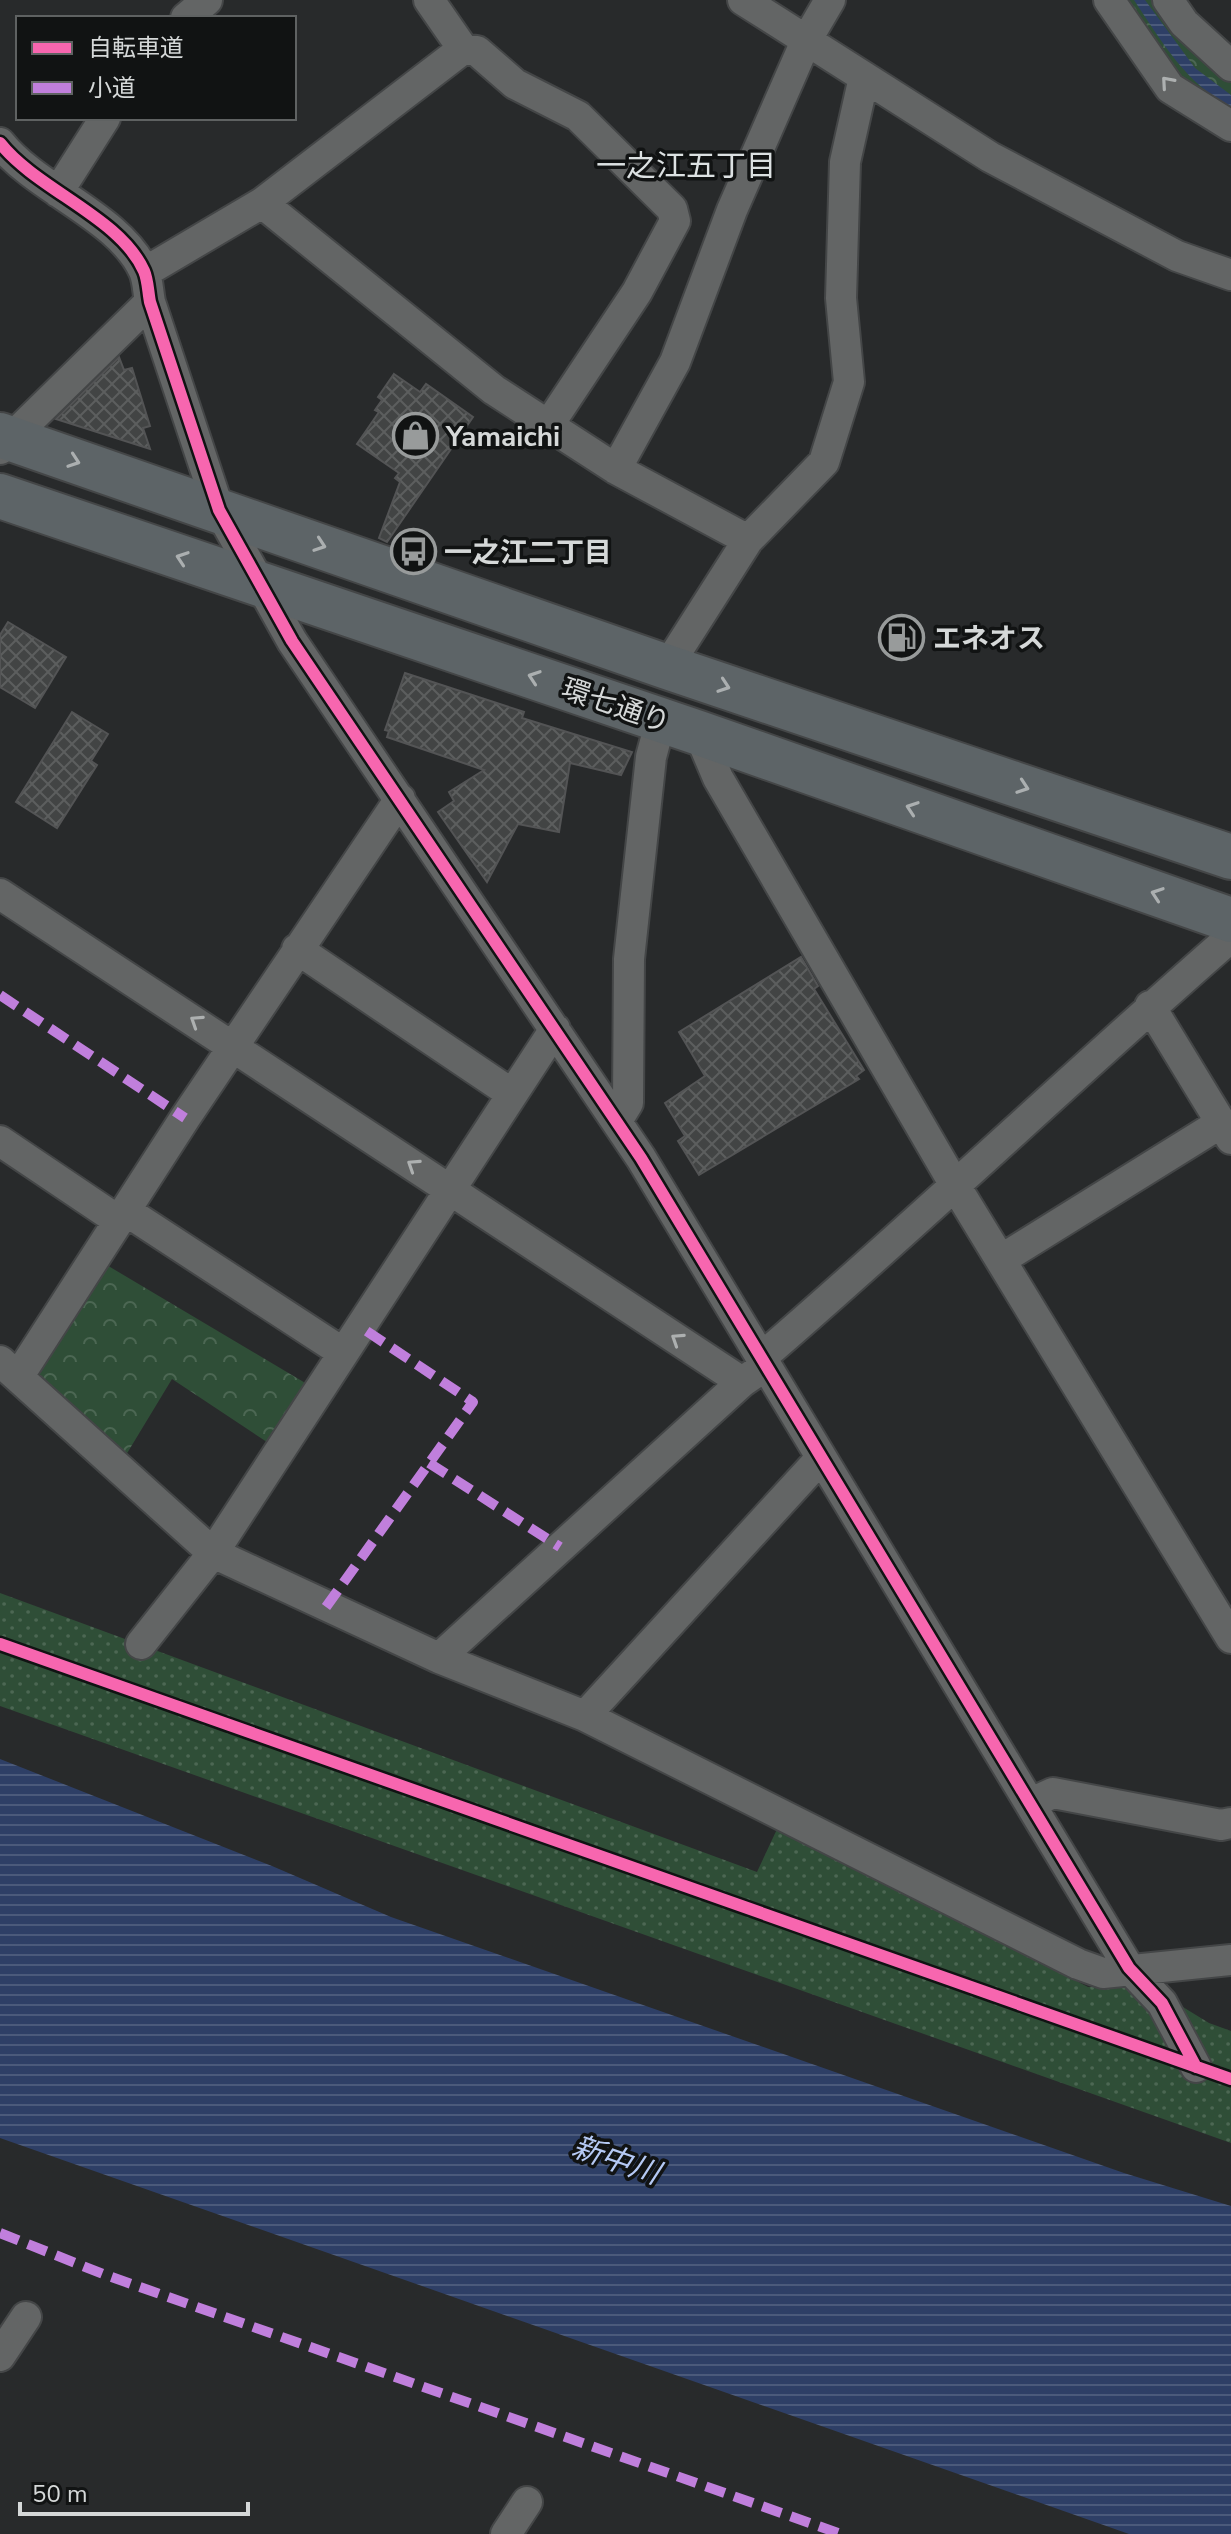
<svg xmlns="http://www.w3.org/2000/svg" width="1231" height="2534" font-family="'Nunito Sans','Noto Sans JP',sans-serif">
  <defs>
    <pattern id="grass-dots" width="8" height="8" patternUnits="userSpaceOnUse" patternTransform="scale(2)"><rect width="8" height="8" fill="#2f4e37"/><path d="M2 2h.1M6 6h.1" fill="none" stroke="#4c6753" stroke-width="1.8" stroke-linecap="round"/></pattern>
    <pattern id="forest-crowns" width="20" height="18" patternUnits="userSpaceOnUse" patternTransform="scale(2)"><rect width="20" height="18" fill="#2f4e37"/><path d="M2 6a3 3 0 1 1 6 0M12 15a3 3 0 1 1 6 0" fill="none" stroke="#4c6753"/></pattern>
    <pattern id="water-rules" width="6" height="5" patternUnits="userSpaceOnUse" patternTransform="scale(2)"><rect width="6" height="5" fill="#2e3f66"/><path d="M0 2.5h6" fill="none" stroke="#4b5a7b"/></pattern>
    <pattern id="building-cross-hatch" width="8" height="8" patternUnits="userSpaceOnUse" patternTransform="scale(2)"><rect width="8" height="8" fill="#424444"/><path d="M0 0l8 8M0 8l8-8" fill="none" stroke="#5c5e5e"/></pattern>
  </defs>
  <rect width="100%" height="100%" fill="#282a2b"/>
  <path fill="url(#grass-dots)" d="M0,1593L757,1872L778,1827L1088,1987L1147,1985L1209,2023L1231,2031V2143L0,1706Z"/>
  <path fill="url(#forest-crowns)" d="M1104,0H1158L1207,62L1231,81V132Z
    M105,1264L312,1387L273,1446L172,1379L126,1455L32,1374Z"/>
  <path fill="url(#water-rules)" d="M1134,0H1145L1195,68L1231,95V106C1187,86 1160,39 1134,0Z
    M0,1759L272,1866L391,1917L1124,2173L1231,2206V2534H1129L0,2138Z"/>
  <path fill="url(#building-cross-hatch)" stroke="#535455" stroke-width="2" d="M119,357L124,370L132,368L150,426L143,428L150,449L56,419Z
    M394,374L420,392L426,384L473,417L387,542L379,538L400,482L395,478L399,473L357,444L379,412L375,410L382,400L378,397Z
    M8,622L66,657L35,708L0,687V635Z
    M405,673L524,712L522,718L632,752L621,775L570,763L559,832L518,824L487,882L438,812L454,801L449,792L484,770L387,737L389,731L385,730Z
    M72,712L108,734L91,761L97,765L57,828L16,802Z
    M801,957L818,986L814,989L864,1070L856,1076L859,1079L699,1175L678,1141L685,1136L665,1103L705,1076L679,1032Z"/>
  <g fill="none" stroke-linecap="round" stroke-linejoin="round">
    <defs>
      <path id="street" d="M429,0L463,49L477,51L515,84L578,116L672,209L675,221L637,292L548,426
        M743,0L990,157L1177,256L1231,275
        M1109,0L1170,88L1231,126
        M1168,0L1184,23L1231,66
        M186,18L207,0
        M0,143C37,190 120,217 144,271C148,280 148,292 150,302L219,510L292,641L641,1158L1129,1968L1162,2003L1196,2067
        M58,192L105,118
        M262,203L463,49
        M145,272L262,203L494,390L616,469L748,540
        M0,449L150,302
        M616,469L675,362L732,210L806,41L830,0
        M667,667L748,540L824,462L849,382L841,298L845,162L864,77
        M699,733L718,778L956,1187L1231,1638
        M0,894L742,1382
        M297,949L512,1094
        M1150,1006L1231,1139
        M617,1121L628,1103L629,959L651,757L661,720
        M0,1141L119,1221
        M126,1211L342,1352
        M1002,1259L1221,1123
        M761,1358C920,1221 1073,1075 1231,937
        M0,1361L213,1553L439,1658L585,1716L1078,1964L1103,1973L1231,1960
        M18,1377L185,1118L400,799
        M141,1644L213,1553L555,1029
        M439,1658L742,1382L758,1371
        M585,1716L821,1458
        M1031,1803L1053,1793L1221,1825L1231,1823
        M0,2356L26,2317
        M506,2534L527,2502"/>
      <path id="primary" d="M0,435L667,667L1231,857
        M0,496L699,733L1231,920"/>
    </defs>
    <use href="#street" stroke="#444647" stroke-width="34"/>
    <use href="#primary" stroke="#444647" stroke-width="48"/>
    <use href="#street" stroke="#636565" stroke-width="30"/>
    <use href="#primary" stroke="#5d6467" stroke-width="44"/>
    <path stroke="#c07fdc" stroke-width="10" stroke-dasharray="20 10" stroke-linecap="butt" d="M0,995L185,1118
      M429,1463L560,1547
      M326,1607L473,1402L359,1326
      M0,2233L103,2274L841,2534"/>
    <defs>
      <path id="cycleway" d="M0,143C37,190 120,217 144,271C148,280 148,292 150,302L219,510L292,641L641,1158L1129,1968L1162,2003L1196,2067
        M0,1644L1231,2079"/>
    </defs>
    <use href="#cycleway" stroke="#111313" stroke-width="17"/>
    <use href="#cycleway" stroke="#f766af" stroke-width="12"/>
  </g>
  <defs><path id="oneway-chevron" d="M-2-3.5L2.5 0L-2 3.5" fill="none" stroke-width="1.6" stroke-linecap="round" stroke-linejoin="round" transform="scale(2)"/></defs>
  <g stroke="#adb0b0">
    <use href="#oneway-chevron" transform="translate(1167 82) rotate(-131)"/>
    <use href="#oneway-chevron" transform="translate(196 1021) rotate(-147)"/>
    <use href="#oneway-chevron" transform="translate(413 1165) rotate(-147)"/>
    <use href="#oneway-chevron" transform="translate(677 1339) rotate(-147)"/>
  </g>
  <g stroke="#abafb0">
    <use href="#oneway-chevron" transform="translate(74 461) rotate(19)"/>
    <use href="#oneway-chevron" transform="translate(320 545) rotate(19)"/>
    <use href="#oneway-chevron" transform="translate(182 558) rotate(-161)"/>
    <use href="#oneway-chevron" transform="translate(534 677) rotate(-161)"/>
    <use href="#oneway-chevron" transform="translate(724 686) rotate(19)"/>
    <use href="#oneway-chevron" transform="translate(1023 787) rotate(19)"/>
    <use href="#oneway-chevron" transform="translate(912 808) rotate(-161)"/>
    <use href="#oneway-chevron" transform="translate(1157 894) rotate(-161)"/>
  </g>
  <defs>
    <symbol id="shop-ring" viewBox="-11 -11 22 22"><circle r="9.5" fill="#111313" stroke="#989b9b" stroke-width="1.5"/><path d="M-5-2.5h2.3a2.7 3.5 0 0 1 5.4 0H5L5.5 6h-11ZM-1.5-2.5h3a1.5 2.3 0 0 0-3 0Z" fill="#989b9b"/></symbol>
    <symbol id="bus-ring" viewBox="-11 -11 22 22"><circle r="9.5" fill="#111313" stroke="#989b9b" stroke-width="1.5"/><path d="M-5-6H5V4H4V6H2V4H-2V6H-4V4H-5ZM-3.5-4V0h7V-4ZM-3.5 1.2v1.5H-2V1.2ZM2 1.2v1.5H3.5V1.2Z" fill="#989b9b"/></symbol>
    <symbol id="fuel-ring" viewBox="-11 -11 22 22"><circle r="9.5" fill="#111313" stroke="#989b9b" stroke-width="1.5"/><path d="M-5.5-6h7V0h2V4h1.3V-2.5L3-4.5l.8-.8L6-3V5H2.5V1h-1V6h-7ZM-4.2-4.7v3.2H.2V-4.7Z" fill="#989b9b"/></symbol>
  </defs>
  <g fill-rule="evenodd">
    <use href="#shop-ring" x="390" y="410" width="51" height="51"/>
    <use href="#bus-ring" x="388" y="526" width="51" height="51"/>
    <use href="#fuel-ring" x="876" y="612" width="51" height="51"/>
  </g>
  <g text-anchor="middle" stroke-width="7" stroke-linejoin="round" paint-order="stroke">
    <g font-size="28" font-weight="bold" fill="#d5d8d8" stroke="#111313" text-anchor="start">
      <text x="446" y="446">Yamaichi</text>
      <text x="444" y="562">一之江二丁目</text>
      <text x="933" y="648">エネオス</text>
    </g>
    <g font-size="28" fill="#d5d8d8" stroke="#111313">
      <text transform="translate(616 705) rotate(19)" y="10">環七通り</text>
    </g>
    <g font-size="30" fill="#dce1e2" stroke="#111313">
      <text x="686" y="176">一之江五丁目</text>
    </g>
    <g font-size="30" font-style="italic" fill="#b5c9f4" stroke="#111313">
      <text transform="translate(616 2160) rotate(19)" y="10">新中川</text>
    </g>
  </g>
  <rect x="16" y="16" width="280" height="104" fill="#111313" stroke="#5f6262" stroke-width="2"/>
  <rect x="32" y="42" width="40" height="12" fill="#f766af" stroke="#5f6262" stroke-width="2"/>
  <text x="88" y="56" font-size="24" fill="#d5d8d8">自転車道</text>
  <rect x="32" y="82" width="40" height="12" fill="#c07fdc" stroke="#5f6262" stroke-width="2"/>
  <text x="88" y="96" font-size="24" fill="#d5d8d8">小道</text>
  <path d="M20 2502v12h228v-12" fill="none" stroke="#d5d8d8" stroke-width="4"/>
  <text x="32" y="2502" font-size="24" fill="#d5d8d8" stroke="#111313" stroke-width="6" paint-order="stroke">50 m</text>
</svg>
